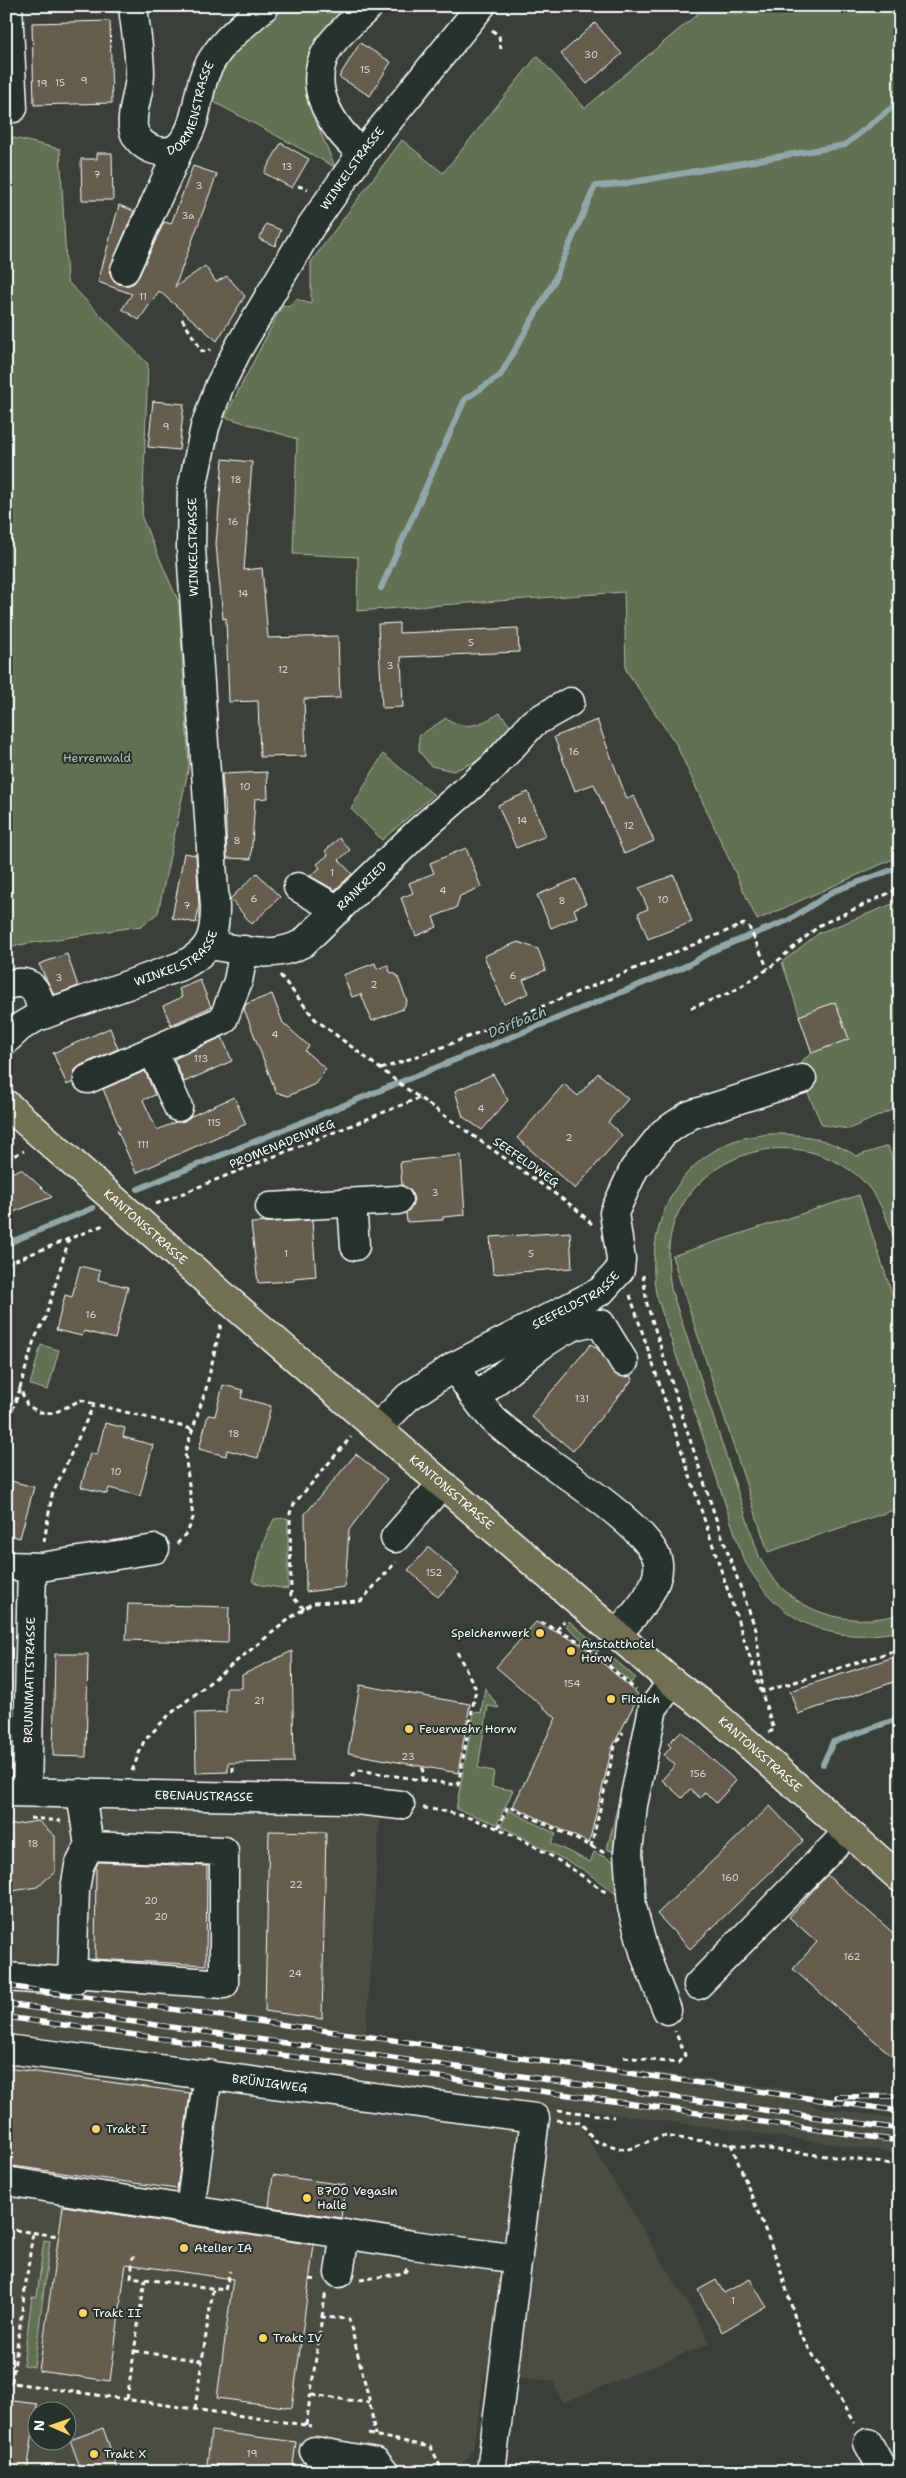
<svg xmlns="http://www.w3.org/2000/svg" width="906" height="2478" font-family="'Shantell Sans',sans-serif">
  <rect width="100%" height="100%" fill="#394038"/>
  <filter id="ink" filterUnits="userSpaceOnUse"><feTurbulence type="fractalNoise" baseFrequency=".02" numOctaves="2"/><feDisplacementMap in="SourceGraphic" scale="10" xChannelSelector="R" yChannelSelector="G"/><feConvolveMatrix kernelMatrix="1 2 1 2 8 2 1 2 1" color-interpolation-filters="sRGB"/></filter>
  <g filter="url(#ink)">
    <path fill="#4a4d43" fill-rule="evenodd" d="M6,1806L380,1814L366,2034L793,2090L816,2107L900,2119V2153L349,2078L582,2111L581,2123L583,2130L711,2343L562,2403L553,2381L485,2374L473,2449L462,2465L449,2472H6ZM38,2410H68V2440H38Z"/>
    <path fill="#627152" stroke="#b0b8a8" d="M281,6H351C337,20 317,35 309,52C295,86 323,135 335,167L210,100L222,63Z
      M707,6H900V856L757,920L676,744L626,670L624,592L357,611L358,557L293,554L297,439L225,417L280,310L283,305L289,307L296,299L311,304V262L402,140L443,173L537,56L585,108Z
      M6,136L60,149L67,281L148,364L142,518L179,603L189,766L158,913L141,926L6,947Z
      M500,713L514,731L488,757L453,771L431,766L419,751V736L446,718C467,732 481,724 500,713Z
      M383,754L434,795L382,840L351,809Z
      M900,901V1124L894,1109L849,1129L822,1125L798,1071L804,1059L812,1053L782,962L819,933Z
      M769,1134C802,1133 828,1139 857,1156L888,1146L900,1183V1256C891,1230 884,1205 866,1184C853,1169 833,1159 814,1153C756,1136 690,1169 672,1229C667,1249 668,1269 671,1289L759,1556C785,1610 844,1630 900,1614L899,1631C829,1646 777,1622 743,1558L656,1294C646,1232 670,1168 731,1142C743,1137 757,1136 769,1134Z
      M859,1195L900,1317V1508L768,1552L672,1256Z
      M41,1345L59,1350L48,1390L30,1385Z
      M288,1518V1589L261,1585L252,1581L264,1540L274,1519Z
      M569,1621L601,1648L597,1652L566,1626Z
      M614,1659L636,1678L631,1683L609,1664Z
      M485,1688L499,1708L488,1706L478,1768L494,1771L492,1787L513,1790L497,1824L456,1809L474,1712L481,1713Z
      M634,1740L618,1854L607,1849Z
      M509,1810L556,1834L551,1843L590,1862L594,1852L624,1866L628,1903L584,1870L501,1826Z
      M44,2240L50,2241L34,2367L23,2365L32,2297H37Z"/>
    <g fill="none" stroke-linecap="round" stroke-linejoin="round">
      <path stroke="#92a7aa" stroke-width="6" d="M381,588L465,399L500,376L553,283L595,186L622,184L845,145L900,101
        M138,1189L688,965L714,950L789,920L834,891L900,867
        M6,1244L93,1208
        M823,1764L833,1742L900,1718"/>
    </g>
    <path fill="#665d50" stroke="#fff" d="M110,21L112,103L34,105L32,23Z
      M595,23L622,54L587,84L561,54Z
      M360,43L391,62L370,96L339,77Z
      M281,143L309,159L292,188L264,173Z
      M97,153H112L113,200H82L81,159H97Z
      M193,166L217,174L175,287L205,266L216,282L227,276L245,296L217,341L159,291L139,320L122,309L132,294L98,282L119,205L134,211L109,271L113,280L119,284L126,286L134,283L139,276L164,222L171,224Z
      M266,224L281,230L275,246L259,239Z
      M153,401L184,404L179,450L148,447Z
      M223,459L252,462L244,570L262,568L268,638L338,636L340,698L304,699L306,756L260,757L258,701L229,702L226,618L223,619L216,544Z
      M399,623V633L518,628L519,652L401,657L403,707L382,708L378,624Z
      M597,720L627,799L634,796L654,841L624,854L594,784L575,791L554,737Z
      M267,772L268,798L255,799L251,859L227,858L225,800H224L222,774Z
      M528,792L546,836L516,848L498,805Z
      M339,838L350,850L339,860L352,874L335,890L310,876L320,868L317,864L328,855L325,851Z
      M466,848L481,887L460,896L456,908L433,917L437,927L416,936L401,898L413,893L409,883L434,873L430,863Z
      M184,853L196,855L199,906L196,923L172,918Z
      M257,873L280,897L252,924L230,899Z
      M674,875L692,922L648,939L638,913L648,909L639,888Z
      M576,879L586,904L574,909L577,917L551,928L537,895Z
      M518,942L538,949L546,970L523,980L529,993L504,1004L484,956Z
      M67,954L78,986L54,995L39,964Z
      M375,963L377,969L388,965L390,972L397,975L407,1001L403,1009L372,1021L361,994L352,997L343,975Z
      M200,980L211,1007L171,1025L163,1006L182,997L179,989Z
      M272,994L283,1023L309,1046L305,1051L326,1069L315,1084L288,1096L276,1092L244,1009L246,1004Z
      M835,1002L849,1039L812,1053L799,1016Z
      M110,1028L118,1049L81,1065L75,1070L73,1082L67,1085L53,1053Z
      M222,1037L232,1061L184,1082L174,1059Z
      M145,1071L155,1095L143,1100L157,1130L176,1122L184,1121L191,1116L234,1097L246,1124L136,1173L117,1130L120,1129L103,1089Z
      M598,1073L628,1099L608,1122L622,1135L575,1189L517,1138L564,1084L578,1096Z
      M493,1074L508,1100L482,1130L463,1117L455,1091Z
      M461,1155L465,1215L443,1217V1220L407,1222L406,1213L412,1207L414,1199L411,1191L402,1185L400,1162Z
      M21,1169L52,1197L6,1215V1175Z
      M312,1220L316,1276L294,1278V1281L258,1283L251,1223Z
      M570,1232L572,1268L493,1274L490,1237Z
      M80,1266L100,1271L98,1280L128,1287L115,1339L84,1331L82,1336L56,1330L65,1295L72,1297Z
      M591,1344L599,1350L616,1375L630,1376L633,1379L573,1451L531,1416Z
      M223,1385L243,1390L241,1398L271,1406L258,1458L227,1450L226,1456L199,1449L208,1415L215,1416Z
      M105,1423L125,1428L123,1437L153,1445L140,1496L109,1488L107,1494L81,1487L90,1453L97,1455Z
      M356,1454L387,1479L349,1530L345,1587L306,1592L305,1514Z
      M11,1481L34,1487L20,1538L6,1534V1482L10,1483Z
      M429,1547L459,1574L438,1597L408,1570Z
      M128,1604L229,1607L228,1643L126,1640Z
      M536,1622L581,1644L639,1695L612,1748L589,1843L513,1806L556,1718L496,1667Z
      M292,1651L294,1762L228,1763V1772L196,1773L195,1713L226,1712V1688H242V1675Z
      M55,1654H88L86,1757L53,1756Z
      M900,1655V1680L798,1714L790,1691Z
      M360,1685L470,1704L458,1773L348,1753Z
      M681,1731L736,1781L716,1803L705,1792L700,1798L690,1789L682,1798L662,1780L675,1765L664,1755L671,1747L668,1744Z
      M770,1806L803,1841L690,1949L657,1914Z
      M38,1821L55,1836V1872L37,1887L6,1892V1826Z
      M269,1831L326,1832L322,2019L265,2011Z
      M98,1862L207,1866L206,1965L95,1959L96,1867Z
      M827,1875L900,1939V2063L793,1969L817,1942L789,1917Z
      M6,2068L190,2093L177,2189L6,2165Z
      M273,2175L345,2185L341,2218L269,2207Z
      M63,2206L314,2245L292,2408L217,2398L233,2279L126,2264L110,2381L39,2371Z
      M750,2279L766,2306L722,2332L698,2290L716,2280L724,2293Z
      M6,2400L37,2404L27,2472H6Z
      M103,2428L117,2468L106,2472H82L70,2440Z
      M211,2431L296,2442L292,2472H269L207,2464Z"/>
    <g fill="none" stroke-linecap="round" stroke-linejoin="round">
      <defs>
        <g id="minor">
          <path d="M8,6L13,108"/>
          <path id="s1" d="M133,6C135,28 140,52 140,74C140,92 131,109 133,127C136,149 169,161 183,142C199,121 196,90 208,67C221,41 244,25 265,6"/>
          <path d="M362,153C332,128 304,86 329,47C339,32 356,19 369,6"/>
          <path d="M125,270L182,143"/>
          <path d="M298,887L338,910"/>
          <path id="s2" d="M209,945C242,950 273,960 303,943L418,832L493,767L533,723L570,702"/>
          <path d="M6,985C35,977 37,991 43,1015"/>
          <path id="s3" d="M6,1040L20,1027L37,1017L181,966C210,952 215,938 215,907L191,549L192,489L205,427L219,387L238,349L309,229L362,153L481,6"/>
          <path d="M153,1051L178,1107"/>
          <path d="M88,1079L223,1020L238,981L244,950"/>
          <path d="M352,1203L355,1246"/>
          <path d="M270,1207L398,1200"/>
          <path d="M455,1366C465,1384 479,1404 493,1419C522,1449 654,1525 658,1563C661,1588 633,1616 617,1634"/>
          <path d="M477,1397C500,1378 556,1327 586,1323C590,1322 596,1324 601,1324L624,1362"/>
          <path id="s4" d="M377,1428L408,1397L455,1366L601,1291L620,1270L621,1259L614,1213L634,1169L663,1133L690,1115L802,1079"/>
          <path d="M395,1538L442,1484"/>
          <path d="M6,1566L41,1567L155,1549"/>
          <path id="s5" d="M6,1792L347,1799L400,1805"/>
          <path id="s6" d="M27,1792L32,1567"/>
          <path d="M72,1973L224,1984V1851L89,1846"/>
          <path d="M6,1977L72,1982L75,1889L79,1866L89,1846L81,1793"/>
          <path d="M698,1985L847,1833"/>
          <path d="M667,2010L645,1955L632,1907L628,1853L633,1805L653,1708L672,1682"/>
          <path id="s7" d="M6,2049L535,2118L491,2472"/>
          <path d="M6,2181L413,2245L518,2259"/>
          <path d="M190,2210L208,2074"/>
          <path d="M339,2273L345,2234"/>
          <path d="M868,2443L884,2472"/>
          <path d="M314,2451L376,2462L384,2472"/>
        </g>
        <g id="major">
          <path id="s8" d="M6,1104L227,1299L672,1682L710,1710L900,1878"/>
        </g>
      </defs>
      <use href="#minor" stroke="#fff" stroke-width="31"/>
      <use href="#major" stroke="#fff" stroke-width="31"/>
      <path stroke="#fff" stroke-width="3" stroke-dasharray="5 4" stroke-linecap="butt" d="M492,30L499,36L501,49
        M298,186L308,189
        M182,319L202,351L206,352L210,349
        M280,975L315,1019L407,1089L575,1208L592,1224
        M691,1008L732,992L768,969L820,925L900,888
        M381,1069L443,1047L744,924L749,927L768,969
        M6,1159L24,1151
        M156,1204L419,1098
        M69,1239L45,1319L34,1340L20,1388L27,1405L39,1412L54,1413L81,1400L94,1404
        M6,1264L106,1224
        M643,1275L647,1304L684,1421L719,1528L756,1630L763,1692L900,1649
        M630,1295L774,1730L769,1732
        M6,1427L20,1389
        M44,1542L52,1495L94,1404L192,1429
        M177,1544L188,1531L193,1518L185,1452L206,1389L221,1324
        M304,1609L291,1595L290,1513L294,1504L351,1437
        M541,1622L584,1644L636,1690
        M557,1630L564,1621
        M233,1767V1774
        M132,1771L144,1741L169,1715L293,1616L313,1603L361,1601L396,1562
        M352,1776L358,1770L422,1780L423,1766
        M422,1780L458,1785L476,1689L457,1652
        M423,1808C493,1816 552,1854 608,1894
        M30,1818L61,1821
        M498,1828L508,1806L605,1853
        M591,1847L615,1746L623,1732
        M624,2057L678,2063L685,2055L675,2031
        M558,2110L614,2117
        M557,2120L581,2123L595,2141L626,2150L662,2136L900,2165
        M731,2144L779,2265L800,2334L855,2423
        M6,2229L59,2236
        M145,2279L225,2290L230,2271
        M310,2279L318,2280
        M360,2280L404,2273L408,2268
        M322,2317L326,2291
        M135,2351L202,2361L213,2289
        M6,2382L312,2426
        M12,2382L33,2232
        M312,2395L370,2403
        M127,2399L145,2279L131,2277L133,2256
        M195,2409L202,2361
        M306,2425L322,2317L349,2319L370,2403L375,2435
        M368,2434L431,2447L443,2472"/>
      <use href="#minor" stroke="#26332d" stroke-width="28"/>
      <use href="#major" stroke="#716f52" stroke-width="28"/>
      <defs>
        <path id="rail" d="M6,1986L900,2111
          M6,2004L900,2129
          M6,2017L900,2141
          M837,2097L900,2096"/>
      </defs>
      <use href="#rail" stroke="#fff" stroke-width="5.5"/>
      <use href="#rail" stroke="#26332d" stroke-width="4" stroke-dasharray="11" stroke-linecap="butt"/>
    </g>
  </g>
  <g fill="#ffd166" stroke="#26332d" stroke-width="2">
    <circle cx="540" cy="1633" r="5"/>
    <circle cx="571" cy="1651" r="5"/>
    <circle cx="611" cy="1699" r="5"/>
    <circle cx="409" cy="1729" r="5"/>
    <circle cx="96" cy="2129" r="5"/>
    <circle cx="307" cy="2198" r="5"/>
    <circle cx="184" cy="2248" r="5"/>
    <circle cx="83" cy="2313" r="5"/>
    <circle cx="263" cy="2338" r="5"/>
    <circle cx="94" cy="2454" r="5"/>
  </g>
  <g text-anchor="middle" stroke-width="4" stroke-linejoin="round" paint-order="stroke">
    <g font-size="10" fill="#d9d6d3">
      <text x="591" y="58">30</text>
      <text x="365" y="73">15</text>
      <text x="84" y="84">9</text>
      <text x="60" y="86">15</text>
      <text x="42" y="87">19</text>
      <text x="287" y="170">13</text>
      <text x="97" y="178">7</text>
      <text x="199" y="189">3</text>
      <text x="188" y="219">3a</text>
      <text x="143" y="300">11</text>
      <text x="166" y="430">9</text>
      <text x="236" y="483">18</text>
      <text x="233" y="525">16</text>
      <text x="243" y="597">14</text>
      <text x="471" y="646">5</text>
      <text x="390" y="669">3</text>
      <text x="283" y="673">12</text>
      <text x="574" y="755">16</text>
      <text x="245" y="790">10</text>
      <text x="522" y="824">14</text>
      <text x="629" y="829">12</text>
      <text x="237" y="844">8</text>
      <text x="332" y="876">1</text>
      <text x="443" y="894">4</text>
      <text x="254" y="902">6</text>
      <text x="663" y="903">10</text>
      <text x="562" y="904">8</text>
      <text x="187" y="909">7</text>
      <text x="513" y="979">6</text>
      <text x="59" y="981">3</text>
      <text x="374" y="988">2</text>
      <text x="275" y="1038">4</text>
      <text x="201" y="1062">113</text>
      <text x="481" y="1112">4</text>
      <text x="214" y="1126">115</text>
      <text x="569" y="1141">2</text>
      <text x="143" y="1148">111</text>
      <text x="435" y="1196">3</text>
      <text x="286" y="1257">1</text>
      <text x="531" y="1257">5</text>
      <text x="91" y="1318">16</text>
      <text x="582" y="1402">131</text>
      <text x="234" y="1437">18</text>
      <text x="116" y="1475">10</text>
      <text x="434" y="1576">152</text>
      <text x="572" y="1687">154</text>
      <text x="259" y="1704">21</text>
      <text x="408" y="1760">23</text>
      <text x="698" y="1777">156</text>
      <text x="33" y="1847">18</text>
      <text x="730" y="1881">160</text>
      <text x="296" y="1888">22</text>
      <text x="151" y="1904">20</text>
      <text x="161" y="1920">20</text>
      <text x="852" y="1960">162</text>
      <text x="295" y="1977">24</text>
      <text x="733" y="2304">1</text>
      <text x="252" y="2457">19</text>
    </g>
    <g font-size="12" fill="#fff" stroke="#26332d">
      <text dy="4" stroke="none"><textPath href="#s1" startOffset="220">DORMENSTRASSE</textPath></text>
      <text dy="4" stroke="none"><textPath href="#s3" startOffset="1046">WINKELSTRASSE</textPath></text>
      <text transform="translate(193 547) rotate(-91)" y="4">WINKELSTRASSE</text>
      <text dy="4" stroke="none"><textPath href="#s2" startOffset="178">RANKRIED</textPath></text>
      <text dy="4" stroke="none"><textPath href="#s3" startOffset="192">WINKELSTRASSE</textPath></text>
      <text transform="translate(282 1144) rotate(-22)" y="4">PROMENADENWEG</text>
      <text transform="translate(526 1162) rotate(35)" y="4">SEEFELDWEG</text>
      <text dy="4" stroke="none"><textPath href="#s8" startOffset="186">KANTONSSTRASSE</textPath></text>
      <text dy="4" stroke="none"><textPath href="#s4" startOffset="238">SEEFELDSTRASSE</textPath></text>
      <text dy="4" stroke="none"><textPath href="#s8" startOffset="591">KANTONSSTRASSE</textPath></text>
      <text dy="4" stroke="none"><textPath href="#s6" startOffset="112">BRUNNMATTSTRASSE</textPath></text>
      <text dy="4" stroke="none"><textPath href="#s8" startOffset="996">KANTONSSTRASSE</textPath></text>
      <text dy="4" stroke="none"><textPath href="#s5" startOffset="198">EBENAUSTRASSE</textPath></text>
      <text dy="4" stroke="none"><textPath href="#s7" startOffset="266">BRÜNIGWEG</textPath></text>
    </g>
    <g font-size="12" fill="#b8bfb1" stroke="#26332d">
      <text x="97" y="762">Herrenwald</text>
    </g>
    <g font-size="12" fill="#fff" stroke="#26332d" text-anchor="start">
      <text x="530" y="1637" text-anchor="end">Speichenwerk</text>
      <text x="581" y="1648">Anstatthotel<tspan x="581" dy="14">Horw</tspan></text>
      <text x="621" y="1703">Fitdich</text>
      <text x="419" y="1733">Feuerwehr Horw</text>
      <text x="106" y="2133">Trakt I</text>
      <text x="317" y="2195">B700 Vegasin<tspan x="317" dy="14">Halle</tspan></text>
      <text x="194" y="2252">Atelier IA</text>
      <text x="93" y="2317">Trakt II</text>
      <text x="273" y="2342">Trakt IV</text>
      <text x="104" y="2458">Trakt X</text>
    </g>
    <g font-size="14" font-style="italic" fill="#aebdbf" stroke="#26332d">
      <text transform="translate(517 1022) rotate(-22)" y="5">Dorfbach</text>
    </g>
  </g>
  <rect width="906" height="2478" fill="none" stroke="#26332d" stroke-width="25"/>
  <rect x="12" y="12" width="881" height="2453" fill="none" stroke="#fff" stroke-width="2" filter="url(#ink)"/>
  <g transform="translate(52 2426) rotate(272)"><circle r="24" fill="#26332d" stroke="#7d8581"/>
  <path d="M0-4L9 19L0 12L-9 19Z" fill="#ffd166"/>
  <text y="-8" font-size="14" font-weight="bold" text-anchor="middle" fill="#ffffff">N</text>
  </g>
</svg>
